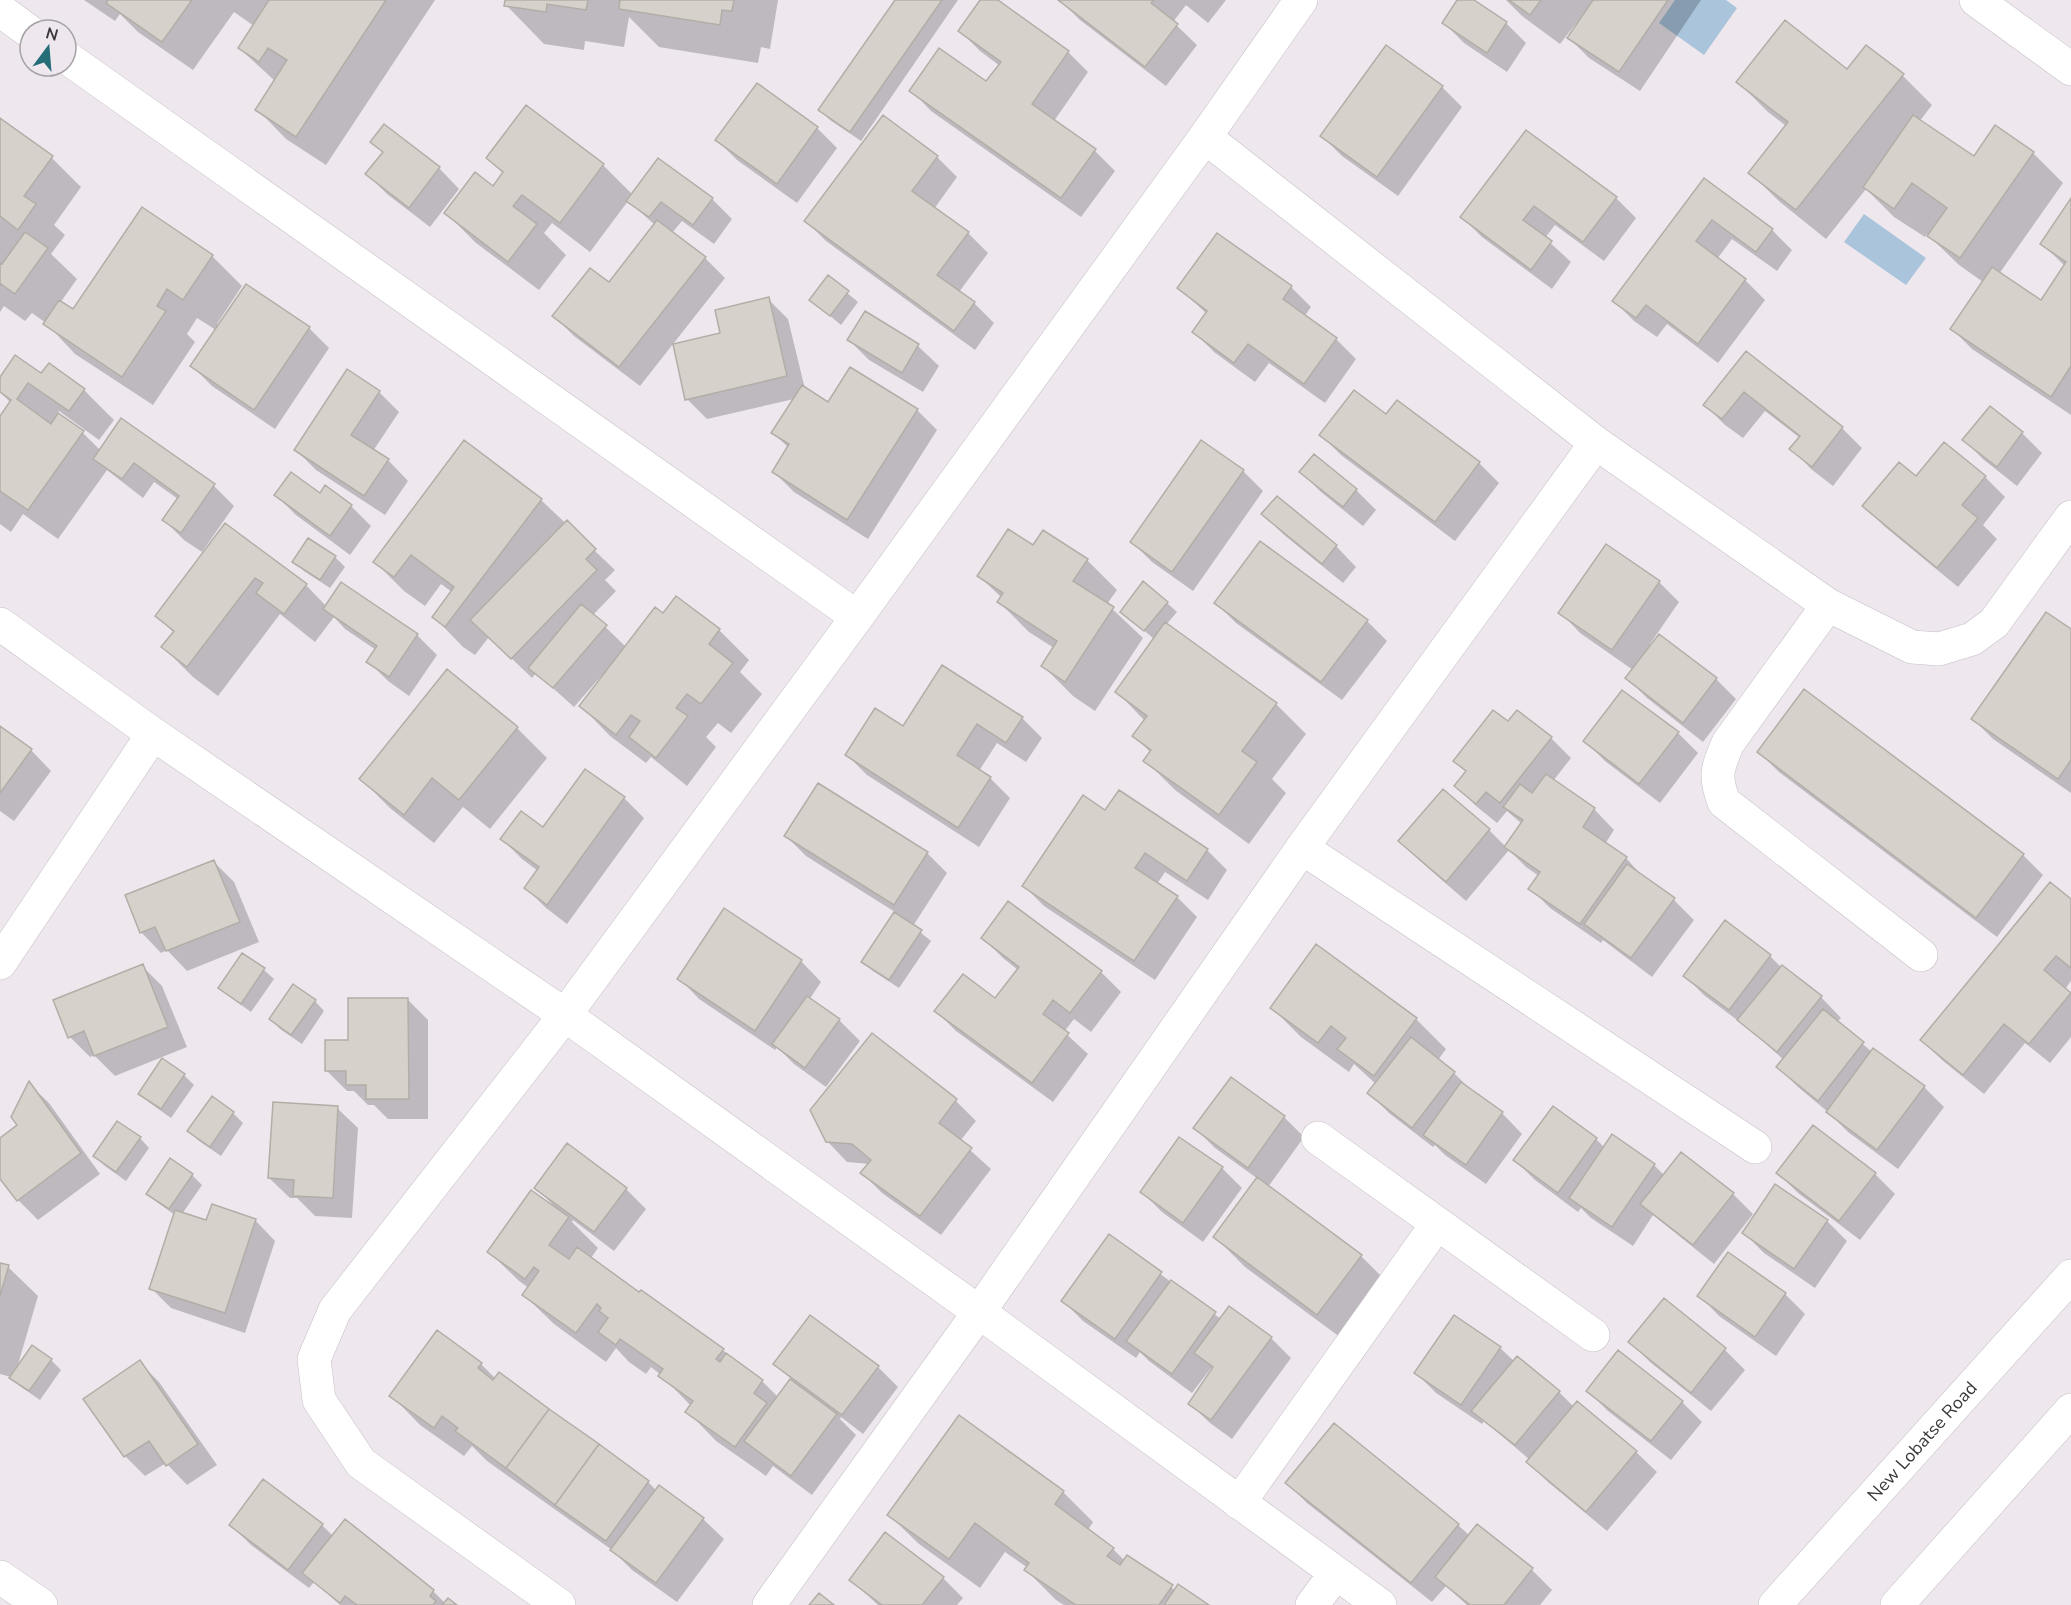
<svg xmlns="http://www.w3.org/2000/svg" width="2071" height="1605" font-family="'Nunito Sans',sans-serif">
  <rect width="100%" height="100%" fill="#eee8ee"/>
  <path fill="#aac4db" d="M1675,0H1726L1737,8L1704,55L1659,23Z
    M1864,214L1926,258L1906,285L1844,242Z"/>
  <path fill="#0003" d="M84,0H435L326,165L286,139L257,109L275,81L239,48L254,26L234,12L193,70L138,32L120,14L115,21Z
    M506,0H778L770,49L761,47L758,63L659,47L629,17L624,47L585,41L584,50L544,44L506,5Z
    M897,0H958L861,141L830,120L820,110Z
    M982,0H995L1068,52L1088,72L1054,121L1095,151L1115,171L1081,217L931,111L911,90L987,84L1000,66L980,51L960,31Z
    M1060,0H1226L1208,23L1186,5L1173,22L1197,45L1166,86L1080,20Z
    M1459,0H1471L1506,23L1526,43L1507,72L1464,43L1444,23Z
    M1506,0H1701L1640,91L1589,58L1569,38L1579,23L1577,22L1560,44L1522,16Z
    M1847,71L1903,76L1932,105L1919,122L1974,159L1996,127L2033,153L2063,183L1999,274L2041,302L2065,266L2042,244L2071,201V415L1972,349L1952,329L1983,282L1959,265L1927,234L1925,237L1894,217L1866,189L1826,239L1780,202L1750,173L1786,126L1768,112L1738,82Z
    M757,85L817,128L837,148L797,203L737,160L717,140Z
    M1442,87L1462,107L1398,196L1342,156L1322,136Z
    M0,120L52,158L81,187L54,225L65,235L51,254L77,279L60,303L74,311L142,209L212,256L242,286L217,324L309,328L329,348L275,429L212,386L192,366L216,330L197,318L187,334L195,342L153,405L75,354L46,323L32,313L25,321L4,306L0,312Z
    M384,126L439,168L459,189L430,227L387,194L367,174L383,153L372,142Z
    M1526,132L1616,198L1636,218L1604,261L1555,225L1545,238L1571,262L1552,289L1482,237L1462,217Z
    M937,157L957,177L934,209L968,233L988,253L959,292L974,303L994,323L975,350L826,241L806,221Z
    M488,158L603,165L633,195L659,160L712,199L732,219L714,244L682,221L672,233L705,258L725,278L640,386L574,336L554,316L609,284L655,225L628,201L590,252L552,223L544,233L566,255L539,290L476,243L446,213L493,188L504,174Z
    M1704,180L1772,230L1792,250L1777,271L1732,239L1717,259L1745,280L1765,300L1718,363L1667,324L1657,337L1634,321L1614,301Z
    M828,277L858,302L841,325L811,300Z
    M1291,287L1311,307L1304,317L1336,339L1356,359L1325,403L1269,363L1255,382L1214,352L1194,332L1207,314L1179,288Z
    M768,299L788,319L805,389L829,404L917,410L937,430L868,539L794,492L774,472L789,448L773,433L794,399L707,419L687,399L722,334Z
    M865,313L918,346L939,366L923,392L869,360L849,340Z
    M1746,353L1842,428L1862,448L1833,486L1811,469L1791,448L1800,438L1765,411L1743,438L1725,425L1705,405Z
    M49,365L84,390L114,420L99,440L59,411L57,414L83,433L101,451L121,421L214,486L234,506L202,552L184,540L164,520L178,499L154,482L143,498L107,470L58,539L23,514L11,532L0,524V419L11,403L0,392V379L42,376Z
    M348,371L379,392L399,412L373,451L388,460L408,481L385,515L316,470L296,450Z
    M1990,408L2022,433L2042,453L2017,486L1984,460L1964,440Z
    M1386,416L1479,463L1499,483L1455,541L1341,455L1321,435Z
    M1944,444L1985,477L2005,497L1983,525L1997,539L1958,587L1884,526L1864,506L1916,478Z
    M1314,456L1356,490L1376,510L1363,526L1321,492L1301,472Z
    M1243,471L1263,491L1193,591L1152,562L1132,542Z
    M276,495H321L351,506L371,526L350,555L296,515Z
    M1277,498L1336,546L1356,567L1343,583L1283,534L1263,514Z
    M541,500L615,570L605,580L616,591L593,615L626,647L663,615L676,598L719,630L749,660L740,672L762,694L731,733L718,723L706,737L716,747L687,786L651,757L646,763L610,736L581,706L604,676L602,675L574,707L536,673L532,678L489,637L475,655L463,647L434,617L452,592L441,584L425,606L404,591L375,562Z
    M225,525L306,585L326,606L417,635L437,655L409,696L388,681L368,661L376,650L345,629L334,617L315,642L280,614L218,696L193,677L163,647L174,633L157,616Z
    M1034,547L1087,560L1117,590L1107,604L1143,638L1095,711L1073,696L1043,666L1054,648L1029,632L999,602L1002,598L979,576Z
    M335,557L345,567L330,588L304,571L294,561Z
    M1659,582L1679,602L1650,644L1652,646L1659,636L1716,679L1736,699L1703,742L1647,698L1627,678L1633,670L1580,633L1560,612Z
    M1167,603L1177,612L1166,625L1276,704L1306,734L1272,779L1286,793L1249,844L1175,790L1145,760L1151,753L1134,736L1145,721L1117,692L1155,640L1122,611Z
    M1216,603L1367,621L1387,641L1342,700L1236,623Z
    M2071,631V793L1993,739L1973,719Z
    M1022,718L1042,738L1026,762L997,743L979,771L990,778L1010,798L979,847L867,775L847,755L903,728Z
    M1508,724L1551,738L1571,758L1553,781L1594,809L1614,830L1605,844L1626,858L1645,879L1674,900L1694,920L1652,977L1603,940L1601,943L1550,908L1530,888L1539,876L1526,867L1509,850L1466,901L1420,861L1400,841L1489,830L1506,847L1522,824L1507,811L1497,823L1476,806L1456,786L1467,772L1455,761Z
    M0,728L31,750L51,771L14,821L0,811Z
    M517,728L547,758L490,829L463,807L434,843L391,809L361,779Z
    M1678,733L1698,753L1660,803L1605,761L1585,741Z
    M1759,752L2023,855L2043,875L1997,937L1779,772Z
    M586,771L624,798L644,818L567,924L546,908L526,888L538,871L522,859L502,839L543,829Z
    M1106,812L1207,850L1227,870L1208,900L1165,872L1157,884L1177,897L1197,917L1155,980L1044,906L1024,886Z
    M786,836L927,853L947,873L913,926L931,941L899,988L873,971L863,962L895,912L806,856Z
    M214,862L234,882L259,942L187,971L167,950L161,953L141,932Z
    M2071,901V981L2065,989L2071,994V1037L2050,1063L2025,1043L1984,1094L1942,1060L1922,1040Z
    M725,910L801,961L821,982L809,1000L840,1021L860,1041L826,1087L794,1064L777,1047L775,1050L699,999L679,978Z
    M983,938L1101,972L1121,992L1091,1032L1074,1019L1064,1032L1088,1054L1053,1102L956,1031L936,1011L995,1000L1018,970L1003,958Z
    M243,955L264,970L274,979L251,1012L230,997L220,988Z
    M1770,956L1782,968L1821,997L1841,1018L1837,1022L1872,1052L1874,1050L1924,1087L1944,1107L1898,1169L1848,1132L1828,1112L1798,1087L1778,1067L1784,1060L1748,1028L1705,996L1685,976Z
    M142,966L162,986L187,1047L115,1076L94,1055L90,1057L70,1037Z
    M408,1000L428,1020V1119H388L374,1105H368L354,1091H347L327,1071L350,1041Z
    M315,1001L324,1011L302,1044L280,1029L271,1019Z
    M1272,1008L1416,1019L1446,1049L1438,1060L1454,1073L1474,1093L1502,1113L1522,1134L1486,1184L1445,1155L1435,1145L1433,1147L1389,1113L1369,1093L1376,1084L1354,1064L1349,1072L1301,1037Z
    M163,1060L184,1075L194,1085L171,1118L150,1103L140,1093Z
    M29,1084L49,1103L100,1174L38,1220L18,1200L0,1176V1140L19,1126Z
    M212,1098L233,1113L243,1123L221,1156L199,1141L189,1131Z
    M956,1101L976,1121L960,1141L991,1169L941,1235L882,1193L862,1173L870,1164L847,1162L827,1141Z
    M337,1108L358,1128L352,1218L315,1216L297,1198H290L269,1178Z
    M1284,1117L1304,1137L1268,1187L1361,1256L1390,1285L1348,1343L1245,1267L1215,1237L1258,1179L1215,1148L1195,1128Z
    M140,1138L149,1148L126,1181L105,1166L95,1156Z
    M1596,1139L1605,1148L1654,1165L1665,1176L1733,1194L1753,1214L1714,1264L1653,1215L1633,1246L1591,1218L1581,1208L1578,1212L1535,1180L1515,1160Z
    M1222,1168L1242,1188L1203,1242L1162,1212L1142,1192Z
    M1778,1173L1875,1174L1895,1194L1860,1240L1798,1193Z
    M192,1175L202,1185L182,1214L207,1222L255,1220L275,1241L245,1333L171,1308L151,1288L175,1215L158,1203L148,1193Z
    M536,1188L626,1189L646,1209L614,1251L573,1220L572,1222L598,1248L591,1258L639,1294L723,1350L733,1360L762,1381L778,1397L791,1379L775,1363L878,1367L898,1387L863,1434L841,1417L840,1419L856,1435L812,1495L773,1466L766,1476L716,1441L687,1411L691,1406L661,1375L651,1367L646,1374L629,1362L616,1348L606,1362L554,1324L524,1295L529,1288L519,1281L489,1252L554,1206Z
    M1827,1221L1847,1241L1815,1288L1764,1253L1744,1233Z
    M1109,1236L1221,1319L1271,1338L1291,1358L1232,1439L1210,1423L1189,1403L1213,1370L1211,1368L1192,1393L1149,1361L1140,1352L1136,1358L1083,1321L1063,1301Z
    M0,1264L8,1267L38,1296L17,1368L51,1360L61,1370L40,1400L21,1387L11,1377L0,1374Z
    M1785,1294L1805,1314L1776,1356L1719,1316L1699,1295Z
    M1664,1300L1725,1350L1745,1370L1711,1411L1650,1362L1630,1342Z
    M1500,1348L1514,1361L1559,1392L1574,1407L1577,1403L1636,1452L1657,1472L1607,1531L1548,1482L1528,1462L1530,1460L1484,1421L1482,1424L1436,1393L1416,1373Z
    M139,1362L159,1382L217,1465L187,1485L166,1463L145,1476L125,1456Z
    M481,1364L496,1379L499,1374L648,1482L656,1490L659,1487L703,1519L724,1539L677,1602L632,1570L612,1550L487,1461L472,1446L464,1456L420,1425L391,1395Z
    M1588,1391L1682,1402L1702,1422L1671,1460L1608,1411Z
    M959,1417L1064,1493L1093,1522L1088,1530L1113,1549L1125,1561L1175,1590L1206,1605H1064L1056,1600L1026,1570L1028,1568L1005,1552L980,1588L919,1544L889,1515Z
    M1287,1483L1458,1525L1470,1536L1478,1526L1532,1570L1552,1590L1540,1605H1467L1446,1586L1432,1602L1307,1503Z
    M345,1521L433,1591L445,1603L455,1605H340L314,1582L309,1588L251,1545L231,1525H322L333,1536Z
    M943,1578L963,1598L957,1605H878L851,1580Z"/>
  <path fill="#d7d1cb" stroke="#b3ada8" stroke-width="1.5" d="M108,0H192L162,42L106,3Z
    M269,0H386L296,137L255,110L287,60L268,48L259,62L238,48Z
    M505,0H588L586,10L547,4L546,12L504,6Z
    M620,0H734L732,11L722,10L720,25L619,9Z
    M895,0H942L850,132L818,110Z
    M980,0H998L1069,51L1032,104L1096,149L1061,198L909,91L939,48L986,81L1001,62L958,31Z
    M1058,0H1154L1151,3L1178,24L1145,67Z
    M1457,0H1474L1507,22L1487,53L1442,23Z
    M1509,0H1541L1530,15Z
    M1593,0H1668L1619,72L1567,38Z
    M1785,20L1847,69L1866,45L1904,74L1796,210L1748,173L1788,122L1736,82Z
    M1386,45L1443,86L1377,177L1320,136Z
    M757,83L818,127L777,184L715,140Z
    M526,105L604,164L560,223L522,195L513,206L537,224L508,262L444,213L475,172L493,186L503,172L486,158Z
    M883,115L938,156L912,191L969,232L937,275L975,302L954,331L804,221Z
    M1913,115L1974,156L1995,125L2034,152L1960,258L1927,236L1947,208L1912,183L1894,209L1863,187Z
    M0,118L53,156L24,196L36,204L18,230L0,216Z
    M384,124L440,167L409,208L365,174L383,152L370,142Z
    M1526,130L1617,197L1583,242L1534,206L1523,220L1552,241L1531,270L1460,217Z
    M658,158L713,198L693,225L661,202L649,217L626,201Z
    M1704,178L1773,229L1756,252L1712,220L1696,241L1746,279L1698,344L1646,305L1636,318L1612,301Z
    M2071,198V366L2051,397L1950,329L1992,267L2041,300L2066,262L2040,244Z
    M142,207L213,255L183,300L167,289L157,306L166,311L122,377L43,324L59,300L73,309Z
    M657,220L706,257L619,367L552,316L590,268L609,282Z
    M25,232L48,248L15,294L1,284L0,286V263L2,264Z
    M1217,233L1292,286L1283,299L1337,338L1304,384L1248,344L1234,363L1192,332L1207,311L1177,288Z
    M828,275L849,291L830,316L809,300Z
    M246,284L310,327L254,410L190,366Z
    M769,297L787,376L685,400L673,344L720,333L715,310Z
    M865,311L919,344L902,373L847,340Z
    M1746,351L1843,427L1812,467L1789,449L1800,436L1744,392L1722,419L1703,405Z
    M15,355L41,373L49,363L85,389L69,411L28,383L17,399L51,424L58,413L84,431L28,510L0,491V416L11,400L0,392V377Z
    M850,367L918,409L847,520L772,472L789,444L771,433L802,385L828,402Z
    M347,369L380,391L351,435L389,459L364,496L294,450Z
    M1354,390L1386,414L1397,400L1480,462L1435,522L1319,435Z
    M1990,406L2023,432L1997,467L1962,440Z
    M121,418L215,484L181,533L162,520L179,496L134,463L122,479L93,459Z
    M464,440L542,499L445,627L432,617L454,587L411,555L394,577L373,562Z
    M1201,440L1244,470L1172,572L1130,542Z
    M1944,442L1986,476L1962,505L1978,518L1937,568L1862,506L1899,462L1916,476Z
    M1314,454L1357,489L1343,507L1299,472Z
    M291,472L320,493L325,485L352,505L330,536L274,495Z
    M1277,496L1337,545L1322,564L1261,514Z
    M567,520L596,549L586,559L597,570L511,659L470,620Z
    M225,523L307,584L284,614L256,593L263,583L255,578L187,667L161,647L174,631L155,616Z
    M1008,529L1033,545L1043,530L1088,559L1073,581L1114,607L1065,682L1041,666L1057,641L997,602L1003,593L977,576Z
    M308,538L336,556L320,580L292,562Z
    M1260,541L1368,620L1321,682L1214,603Z
    M1606,544L1660,581L1612,650L1558,613Z
    M1143,581L1168,602L1144,631L1120,612Z
    M341,582L418,634L389,677L366,662L377,646L323,609Z
    M676,596L720,629L709,644L733,663L701,704L687,694L676,708L688,716L656,758L629,737L640,721L631,715L616,735L579,706L655,607L663,613Z
    M581,604L607,625L553,688L528,668Z
    M2046,612L2071,629V760L2058,779L1971,719Z
    M1165,622L1277,703L1242,751L1257,762L1219,815L1143,761L1151,750L1132,736L1147,716L1115,692Z
    M1659,634L1717,678L1683,723L1625,678Z
    M942,665L1023,717L1006,743L977,724L957,755L991,777L958,828L845,755L875,708L903,726Z
    M447,669L518,727L459,800L432,778L404,815L359,779Z
    M1804,689L2024,854L1976,918L1757,752Z
    M1622,690L1679,732L1639,784L1583,741Z
    M1493,710L1508,721L1517,710L1552,737L1500,803L1486,792L1476,804L1454,786L1466,771L1453,761Z
    M0,726L32,749L0,793Z
    M585,769L625,797L547,905L524,888L539,867L500,839L521,811L543,827Z
    M1546,774L1595,808L1583,827L1627,857L1580,924L1528,889L1540,872L1504,847L1523,820L1503,807L1520,784L1532,793Z
    M818,783L928,852L894,905L784,836Z
    M1443,789L1490,829L1446,882L1398,841Z
    M1119,790L1208,849L1187,881L1145,853L1135,868L1178,896L1134,961L1022,886L1083,795L1105,810Z
    M214,860L240,922L166,951L155,927L140,933L125,895Z
    M1627,864L1675,898L1631,958L1584,924Z
    M2050,882L2071,899V968L2056,956L2044,970L2071,993L2029,1044L2004,1024L1963,1075L1920,1040Z
    M1008,901L1102,971L1070,1013L1053,1000L1043,1014L1069,1033L1032,1083L934,1011L963,974L995,998L1019,967L981,938Z
    M724,908L802,960L755,1031L677,979Z
    M894,912L922,930L889,980L861,962Z
    M1725,920L1771,955L1729,1010L1683,976Z
    M1316,944L1417,1018L1374,1076L1337,1049L1346,1038L1331,1026L1318,1043L1270,1008Z
    M242,953L265,968L241,1004L218,988Z
    M143,964L168,1027L94,1056L84,1031L68,1038L53,1000Z
    M1782,965L1822,996L1777,1052L1737,1020Z
    M293,984L316,1000L291,1035L269,1019Z
    M807,996L840,1019L805,1068L772,1044Z
    M348,998H408L409,1099H366V1085H346V1071H325V1040H348Z
    M1823,1009L1864,1042L1818,1101L1776,1067Z
    M872,1033L957,1099L939,1123L972,1148L920,1216L860,1173L871,1160L852,1144L826,1142L810,1110Z
    M1411,1037L1455,1072L1412,1128L1367,1093Z
    M1873,1048L1925,1086L1877,1150L1826,1112Z
    M162,1058L185,1074L161,1109L138,1094Z
    M1231,1077L1285,1116L1248,1168L1193,1128Z
    M29,1081L81,1153L17,1201L0,1179V1138L17,1125L11,1117Z
    M1461,1082L1503,1112L1466,1165L1423,1135Z
    M212,1096L234,1112L210,1147L187,1131Z
    M273,1102L338,1106L333,1198L293,1196L294,1180L268,1178Z
    M1553,1106L1597,1138L1558,1193L1513,1160Z
    M117,1121L141,1137L116,1172L93,1156Z
    M1813,1125L1876,1173L1839,1221L1776,1173Z
    M1612,1134L1655,1164L1612,1227L1569,1198Z
    M1179,1137L1223,1167L1183,1223L1140,1192Z
    M567,1143L627,1188L594,1232L534,1188Z
    M1681,1152L1734,1193L1693,1245L1640,1204Z
    M170,1158L193,1174L169,1209L146,1194Z
    M1257,1177L1362,1255L1317,1315L1213,1237Z
    M1775,1184L1828,1220L1794,1269L1742,1233Z
    M531,1190L569,1217L549,1245L569,1259L577,1247L639,1292L641,1290L724,1349L716,1359L720,1362L726,1353L763,1380L754,1393L767,1403L735,1447L685,1412L693,1401L658,1376L663,1369L620,1339L616,1345L598,1332L608,1318L599,1311L601,1308L597,1304L576,1333L522,1295L539,1271L534,1267L525,1279L487,1252Z
    M212,1204L256,1219L225,1313L149,1289L175,1210L206,1220Z
    M1109,1234L1162,1272L1115,1339L1061,1301Z
    M1728,1252L1786,1293L1755,1337L1697,1296Z
    M0,1263L9,1265L0,1296Z
    M1171,1280L1216,1312L1172,1374L1126,1341Z
    M1664,1298L1726,1348L1691,1393L1628,1342Z
    M1229,1306L1272,1337L1211,1420L1188,1404L1213,1367L1194,1353Z
    M810,1315L879,1366L842,1415L773,1364Z
    M1454,1315L1501,1347L1461,1405L1414,1373Z
    M437,1330L482,1363L478,1368L493,1380L499,1372L549,1409L506,1468L455,1431L458,1428L442,1416L434,1428L389,1396Z
    M32,1345L52,1359L29,1391L9,1378Z
    M1618,1350L1683,1401L1651,1441L1586,1391Z
    M1517,1356L1560,1391L1515,1445L1471,1411Z
    M140,1360L198,1444L166,1466L149,1441L124,1457L83,1399Z
    M790,1379L837,1414L791,1476L744,1441Z
    M1577,1401L1637,1451L1586,1512L1526,1462Z
    M549,1409L599,1444L555,1505L506,1468Z
    M959,1415L1064,1491L1055,1504L1114,1548L1107,1556L1120,1565L1127,1555L1173,1585L1159,1605H1076L1024,1570L1029,1563L975,1523L949,1559L887,1515Z
    M1334,1423L1459,1524L1411,1583L1285,1483Z
    M599,1444L649,1481L606,1541L555,1505Z
    M263,1479L323,1524L288,1570L229,1525Z
    M659,1485L704,1518L656,1583L610,1550Z
    M345,1519L434,1590L430,1596L436,1601L433,1605H357L345,1596L340,1603L302,1573Z
    M1477,1524L1533,1568L1504,1605H1470L1435,1577Z
    M885,1532L944,1577L922,1605H882L849,1580Z
    M1178,1584L1209,1605H1164Z
    M819,1593L834,1605H809Z
    M448,1598L457,1605H442Z"/>
  <g fill="none" stroke-linecap="round" stroke-linejoin="round">
    <defs>
      <path id="minor" d="M1976,0L2071,69
        M0,10L30,32
        M66,57L857,617
        M1205,137L1596,443L1828,605L1912,647L1939,649L1972,639L1994,623L2071,517
        M1828,605L1728,743C1717,769 1714,776 1724,802L1921,955
        M0,624L153,734L565,1015L979,1312L1380,1605
        M1302,848L1755,1147
        M0,963L153,734
        M1318,1138L1593,1335
        M1239,1503L1437,1224
        M559,1605L361,1463L319,1400L314,1359L335,1310L565,1015L857,617L1205,137L1301,0
        M769,1605L979,1312L1302,848L1596,443
        M1312,1605L1335,1574"/>
      <g id="primary">
        <path d="M0,1577L41,1605"/>
        <path id="s1" d="M1775,1605L2071,1276"/>
        <path d="M1897,1605L2071,1410"/>
      </g>
    </defs>
    <use href="#minor" stroke="#c4bfc4" stroke-width="34"/>
    <use href="#primary" stroke="#c4bfc4" stroke-width="34"/>
    <use href="#minor" stroke="#fff" stroke-width="33"/>
    <use href="#primary" stroke="#fff" stroke-width="33"/>
  </g>
  <g text-anchor="middle" stroke-width="4.5" stroke-linejoin="round" paint-order="stroke">
    <g font-size="18" fill="#3a383a" stroke="#eee8ee">
      <text dy="6" stroke="none"><textPath href="#s1" startOffset="220">New Lobatse Road</textPath></text>
    </g>
  </g>
  <g transform="translate(48 48) rotate(16)"><circle r="28" fill="#eee8ee" stroke="#a6a2a6" stroke-width="1.5"/>
  <path d="M0-4.5L10 22L0 15L-10 22Z" fill="#256e78"/>
  <text y="-9" font-size="16" font-weight="bold" text-anchor="middle" fill="#3a383a">N</text>
  </g>
</svg>
